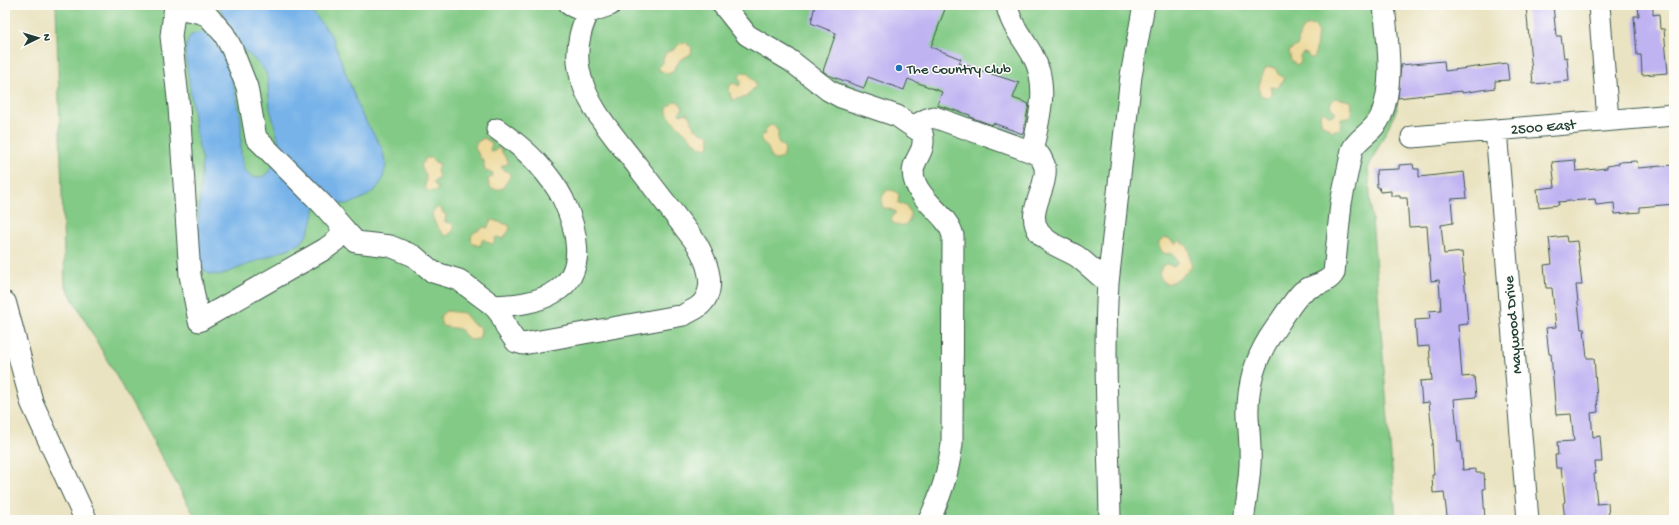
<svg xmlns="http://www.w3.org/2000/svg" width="1679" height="525" font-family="'Gochi Hand',sans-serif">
  <rect width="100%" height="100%" fill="#fdfcf7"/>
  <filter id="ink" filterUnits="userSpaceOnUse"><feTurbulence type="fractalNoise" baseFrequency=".025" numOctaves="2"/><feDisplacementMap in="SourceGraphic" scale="8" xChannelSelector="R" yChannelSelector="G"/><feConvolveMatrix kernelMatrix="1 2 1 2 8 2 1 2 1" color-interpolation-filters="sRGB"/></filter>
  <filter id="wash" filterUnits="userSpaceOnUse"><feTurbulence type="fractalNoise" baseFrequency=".012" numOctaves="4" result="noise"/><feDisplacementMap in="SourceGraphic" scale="16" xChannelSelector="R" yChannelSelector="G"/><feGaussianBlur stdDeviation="0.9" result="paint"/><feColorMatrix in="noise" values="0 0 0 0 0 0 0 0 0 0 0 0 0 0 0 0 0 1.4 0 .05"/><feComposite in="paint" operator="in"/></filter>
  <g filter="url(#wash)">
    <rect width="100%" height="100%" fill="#eae3c1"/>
    <path fill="#83ca86" stroke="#51845d" d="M56,5H1388L1397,109L1368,168L1396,520H197L65,285Z"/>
    <path fill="#eeda9e" stroke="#868c69" d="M1311,25L1315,26L1318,31L1315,57L1313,58H1310L1307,54L1303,53L1300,56L1301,63L1297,65L1291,60L1289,51L1298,45C1299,36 1299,27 1311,25Z
      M685,42L692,48L691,54L680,60L672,72L668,74L659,70V66L663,63V58L667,52L675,49L679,44Z
      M1269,67L1275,68L1278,74L1284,78L1278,88L1270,87L1272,94L1268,97L1262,96C1255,89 1262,77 1265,69Z
      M747,72L755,82L756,86L746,97L732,100L729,90L730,85L734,83L739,86L741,82L739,78L740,74Z
      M1335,98L1351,101L1352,110L1349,118L1341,119L1340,129L1332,131L1326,126L1322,125L1320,116L1323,111L1330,116L1335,115V111L1331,108L1330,104Z
      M675,101L679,102L683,108L679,113L680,115L687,113C691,119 693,128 700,132C704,134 706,132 709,135L710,143L707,148L700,147L671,119L667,113V108Z
      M771,125L774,126L778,131V142L784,147L785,151L781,159L775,160L772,159L768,148L761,140V136L766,134L765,129Z
      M484,138L492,143L490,151L493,152L498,148L500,149L508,162L507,164L502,166V169L509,172L510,177L502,189H492L489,186L488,179L492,177L493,173L491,172H486L484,167V160L481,159L475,148L477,142Z
      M426,158H431L435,162L440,164L437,169L439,178L433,182L438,189C434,193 428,192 425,188L426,175L421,166Z
      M887,190C892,190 895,190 899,195L898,203L906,205L910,213V219C905,228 896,227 891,220L895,213V211L882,207V197Z
      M438,207L441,209L443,213L446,214L445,222L451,223L454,226V230L447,236C440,234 432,219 432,212Z
      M492,220L509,225L510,229L503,239L498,237L495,238L494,243L491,244L483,239L480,246L473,244L471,240L472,234L484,227L488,228L489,223Z
      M1165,238H1168L1176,244L1181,240L1182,243C1193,247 1188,257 1192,266C1189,272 1173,283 1167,284L1163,282L1159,274L1163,265L1167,264L1174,267L1178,263L1176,257L1172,254L1162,253L1159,248V242Z
      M446,311L464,313L473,324L480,327L481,332L479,339L469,340L460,329L442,326L440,319L442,314Z"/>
    <path fill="#77b3e9" stroke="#4b788e" d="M218,5H307L331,35L361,113L382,148L386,165L382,181L376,189L367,196L350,204H331L316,207C311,222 312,231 300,244L221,275L209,274L205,271L199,262L197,236L202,161L196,132L185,52L186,46L190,36C194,34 200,31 204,33C225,41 239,102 241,122C242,136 239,151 243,165C244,172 249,176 255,178L264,176L271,169L280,147L270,108L267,76L265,71L262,67L244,50Z"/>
    <g id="blocks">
      <path fill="#c0b3f2" d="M815,5H934L945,9L931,47L961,59L959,63L1019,83L1013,98L1029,104L1023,134L993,123L992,125L970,117V115L937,105L942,92L908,79L904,90L868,77L864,88L828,75L823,71L836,33L811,23Z
        M1526,5H1553L1556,36H1561L1564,58L1567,57L1569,81L1533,84Z
        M1638,5H1653V15L1659,14L1660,29H1664L1668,73L1642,75L1641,55H1637L1634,16H1639Z
        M1444,61L1445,71L1507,63L1509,80L1495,81V88L1462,93V91L1398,98L1401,65Z
        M1575,160L1576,171L1607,168V166L1619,164V162L1637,161L1638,168L1674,165V204L1640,207V212L1615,214L1614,203L1596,205L1595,199L1558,202L1559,205L1539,207L1537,189L1555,187L1552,162Z
        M1413,164L1414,169H1419V177L1464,172L1467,198L1451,199L1453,223L1441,225L1444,254L1462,252L1468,324L1458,325L1462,377L1474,376L1476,397L1454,399L1458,442H1461L1463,470L1476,469V473H1484L1485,489H1483L1485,520H1458L1457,517L1447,516L1444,492L1433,493L1432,475H1434L1432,444H1433L1429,402L1422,403L1420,381L1432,380L1429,346L1417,347L1415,320L1430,319L1429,311L1441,310L1439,280L1431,281L1427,226L1409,227L1407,198H1400V196H1391V191L1380,192L1379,187H1377L1376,170L1399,169V165Z
        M1566,236L1567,242L1577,241L1582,285H1576L1581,329H1584L1587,358H1594L1598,412L1591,413L1593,437L1600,436L1602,462H1595L1596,474H1594L1597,504L1608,503L1609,520H1565L1563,503L1565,502L1561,468H1556L1555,455H1558L1557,442L1574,441L1571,414L1556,415L1551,354H1549L1546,328L1556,327L1552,288H1546L1544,265L1552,264L1549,238Z"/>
    </g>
  </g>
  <g filter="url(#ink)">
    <use href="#blocks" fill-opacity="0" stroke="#3d5649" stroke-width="1"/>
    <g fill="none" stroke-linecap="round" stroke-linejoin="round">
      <defs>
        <path id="minor" d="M175,5L187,10L201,13L208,16L224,34L232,49L247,87L256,138L322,204L345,230
          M570,5L587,13L610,5
          M723,5L747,35L791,61L828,90L841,97L897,116L922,133C928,156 907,159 915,182C923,204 949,216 953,236L952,444C948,473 942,493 929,520
          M1599,5L1608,120
          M175,6L171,36L179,107L190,275L199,321L325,249L336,241L345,230L356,242L390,246L414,256L433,272L459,280L494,306L501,315L507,329L516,342L523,344L684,315C688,312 694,310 698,307C719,291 707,262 697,244C677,218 657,192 638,167C616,138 585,106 579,69C575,47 581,23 593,5
          M914,126L927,119L934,117L1032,152C1038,121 1050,87 1033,56C1024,39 1010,25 1007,5
          M1496,130L1528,520
          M1412,137L1674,115
          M1032,152L1040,156C1042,160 1044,164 1045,167C1048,189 1025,212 1039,232C1048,245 1066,249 1078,257C1088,265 1098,274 1108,283C1103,362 1109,441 1110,520
          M1108,283L1131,76L1144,5
          M494,306C515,305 537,303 555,292C589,272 576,227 563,199C557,187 547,174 538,164C526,150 511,139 497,129
          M1243,520C1246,502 1249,484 1250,465C1251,449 1249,433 1248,417C1247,389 1254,362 1269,338C1279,324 1289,306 1301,293C1311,284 1327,285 1334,273L1341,203L1352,150C1357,138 1374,132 1381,116C1395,82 1387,40 1384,5"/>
        <path id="highway" d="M5,303L32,403L86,520"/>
      </defs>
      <use href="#minor" stroke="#3d5649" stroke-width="23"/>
      <use href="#highway" stroke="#3d5649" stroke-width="24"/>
      <use href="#minor" stroke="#fff" stroke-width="21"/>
      <use href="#highway" stroke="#fff" stroke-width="22"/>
    </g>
  </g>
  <circle fill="#1f6fb2" stroke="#fdfcf7" stroke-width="1.5" cx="899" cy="68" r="4"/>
  <g text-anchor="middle" stroke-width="3" stroke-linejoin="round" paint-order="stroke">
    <g font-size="15" fill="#1f3d34" stroke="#fdfcf7" text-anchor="start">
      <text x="907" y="73">The Country Club</text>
    </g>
    <g font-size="15" fill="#1f3d34" stroke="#fdfcf7">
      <text transform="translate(1543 126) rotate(-5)" y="5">2500 East</text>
      <text transform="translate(1512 325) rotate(-95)" y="5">Maywood Drive</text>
    </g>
  </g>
  <rect width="1679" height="525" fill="none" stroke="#fdfcf7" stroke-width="20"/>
  <g transform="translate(38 38) rotate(85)" stroke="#fdfcf7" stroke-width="3" paint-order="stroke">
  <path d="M0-3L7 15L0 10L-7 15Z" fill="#1f3d34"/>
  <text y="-6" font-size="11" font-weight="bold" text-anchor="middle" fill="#1f3d34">N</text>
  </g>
</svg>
